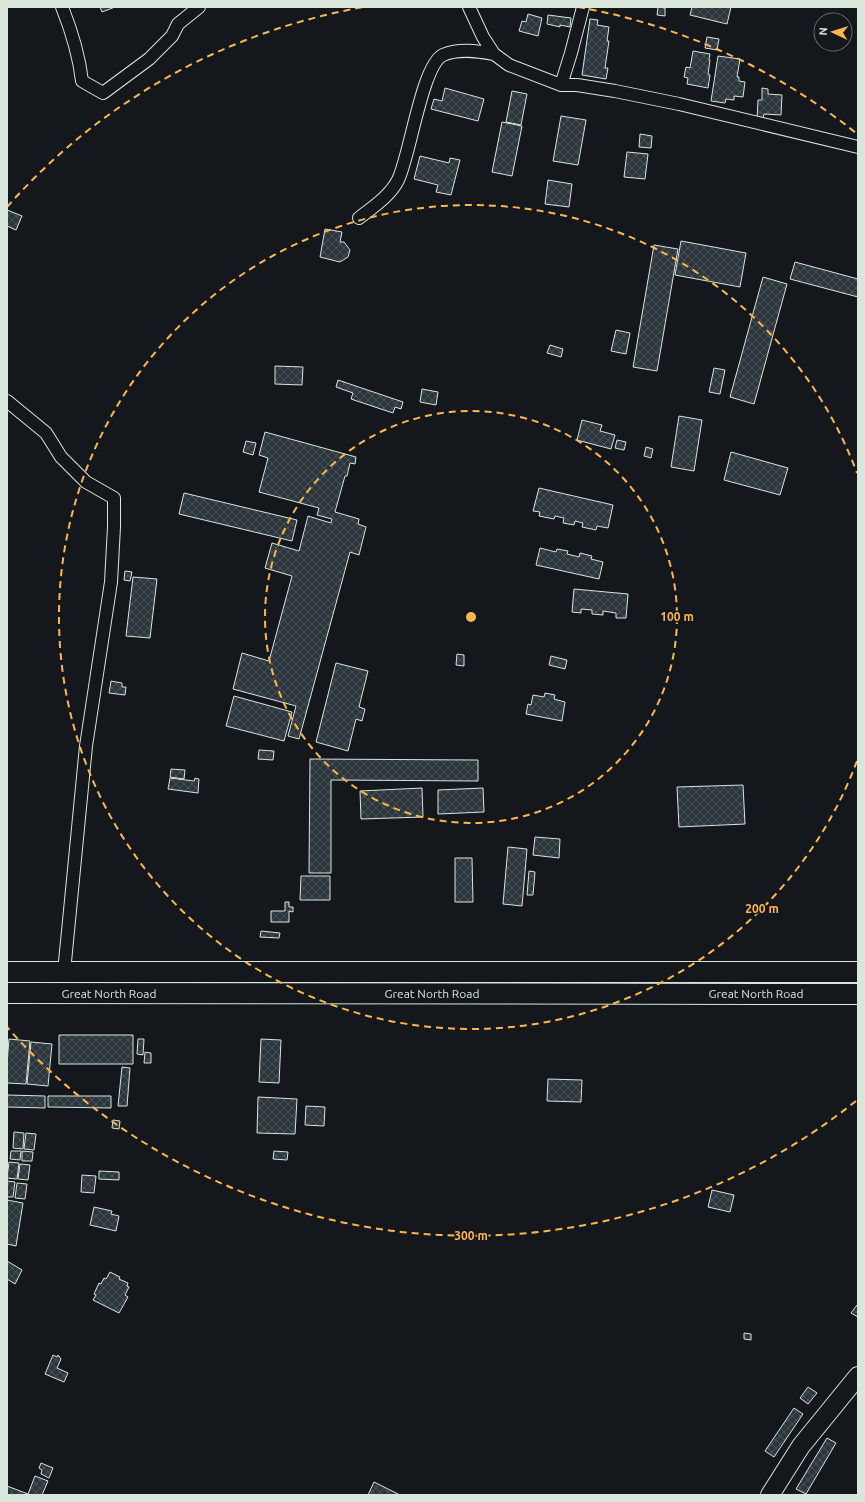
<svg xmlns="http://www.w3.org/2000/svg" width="865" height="1502" font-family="Ubuntu,sans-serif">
  <defs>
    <pattern id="building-cross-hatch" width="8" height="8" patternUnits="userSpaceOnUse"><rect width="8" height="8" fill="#2c363c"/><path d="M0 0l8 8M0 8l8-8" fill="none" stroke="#4a5358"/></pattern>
  </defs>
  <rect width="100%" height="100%" fill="#14181c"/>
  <path fill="url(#building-cross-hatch)" stroke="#d8e6dc" d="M100,7H115L102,12Z
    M658,7L665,8V16L657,15Z
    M692,7H731L727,24L690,15Z
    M528,14L542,18L538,36L519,31L522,21L526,22Z
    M548,15L571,18L570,27L560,25V27L547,24Z
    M590,19L598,20L597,25L609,27L607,41H609L605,68H608L606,79L582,75Z
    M707,37L719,39L717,50L705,48Z
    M693,51L710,54L709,59L710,60L708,74L710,75L708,88L687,84L688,78L684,77L686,67L690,68Z
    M718,56L740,59L737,77H739V81L745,82L743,97L734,96V100L726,99L725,103L711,101Z
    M445,88L484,99L478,121L431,109L434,99L442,101Z
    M762,88L768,89V94L782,95L781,115L764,114L763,119H757L758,100H762Z
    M512,91L527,94L521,125L506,122Z
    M561,116L586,120L578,165L553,161Z
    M502,122L522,126L512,176L492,172Z
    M640,134L652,136L651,148L639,147Z
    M627,152L648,154L645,179L624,177Z
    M420,156L449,163L450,158L460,160L451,195L436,192L438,185L414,179Z
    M548,180L572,184L569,207L545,204Z
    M7,210L22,216L16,230L7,226Z
    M325,229L342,232L340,242H344L350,250L348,257L340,262L320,257Z
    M681,241L746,253L740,287L675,275Z
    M654,245L678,249L657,371L633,367Z
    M795,262L858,279V297L790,279Z
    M763,277L787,284L754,404L730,397Z
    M616,330L630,333L626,354L611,351Z
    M550,345L563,349L561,357L547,353Z
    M275,366L303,367L302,385L275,384Z
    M714,368L725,370L720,394L709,392Z
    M338,380L403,402L401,409L395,407L393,413L351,399L353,393L336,387Z
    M422,389L438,392L436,405L420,402Z
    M679,416L702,420L694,471L671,467Z
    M582,420L602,425L600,431L615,435L611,449L577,440Z
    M265,432L356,457L355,464L350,463L347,476H345L335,512L359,519L358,524L366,527L359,555L350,552L299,739L288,736L296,706L233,689L242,653L269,661L292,576L265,568L272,543L299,551L308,516L331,523L332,519L317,515L319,508L259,492L268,458L259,455Z
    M617,440L626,442L624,450L615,448Z
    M246,441L256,443L253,455L243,452Z
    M646,447L653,449L651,458L644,456Z
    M731,452L788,468L780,495L724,480Z
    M539,488L613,505L608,528L597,526L596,530L582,527L583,523L575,521L574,525L563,523L564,518L555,516L554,519L539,516L540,512L533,511Z
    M184,493L297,520L292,541L179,514Z
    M540,548L556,552L557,549L568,551L567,554L579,557L580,553L592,556L591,559L603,562L599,579L536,565Z
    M125,571L132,572L130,581L124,580Z
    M133,577L157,579L150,638L126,636Z
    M574,589L628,594L626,618H616V613L603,611V615L592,614V610L581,609V613L572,612Z
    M457,654L464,655V666L456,665Z
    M551,656L567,660L565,669L549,665Z
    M336,663L368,671L359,707L365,709L362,721L356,719L348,751L316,742Z
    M111,681L122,683V687H126L125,695L109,693Z
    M545,693L555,695L554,699L565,702L562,721L526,714L528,704L531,705L533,695L544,697Z
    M234,696L292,712L284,741L226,726Z
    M259,750L274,751L273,760L258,759Z
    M310,759L478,760V781L331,780V873H309Z
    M171,769L185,770L184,779L170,777Z
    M170,778L194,781L195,778L199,779L198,793L168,789Z
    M743,785L745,824L679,827L677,787Z
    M422,788L423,817L361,819L360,791Z
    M483,788L484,812L438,814V790Z
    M535,837L560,839L559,858L533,855Z
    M508,847L527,849L522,906L503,904Z
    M455,858H472L473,902H455Z
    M529,871L535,872L533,895H527Z
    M301,876H330V900H300Z
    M285,902H289V907H293V912L289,911V922H271V911H285Z
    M261,931L280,933L279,938L260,937Z
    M59,1035H133V1064H59Z
    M9,1039L30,1041L26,1084L7,1083V1063Z
    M138,1039H144L143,1055L137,1054Z
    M261,1039L281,1040L279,1083L259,1082Z
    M31,1042L52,1044L48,1086L27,1084Z
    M145,1052L151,1053V1063H144Z
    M122,1067L130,1068L127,1106H118Z
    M548,1079L582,1080L581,1102L547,1101Z
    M7,1095L45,1096V1108L7,1107Z
    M48,1096H111V1108L48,1107Z
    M258,1097L297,1099L295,1134L257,1133Z
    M306,1106L325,1107L324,1126L305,1125Z
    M113,1120L120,1121L119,1129L112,1128Z
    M14,1132L24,1133L23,1149L13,1148Z
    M26,1133L36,1134L34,1150L24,1149Z
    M11,1151H21L20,1160L10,1159Z
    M22,1151L33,1152L32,1161H22Z
    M274,1151L288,1152L287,1160L273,1159Z
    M9,1162L19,1163L17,1179L7,1178Z
    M20,1164L30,1165L28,1180L18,1179Z
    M99,1171L119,1172V1180L99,1179Z
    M82,1175L96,1176L94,1193L81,1192Z
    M7,1181L15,1182L13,1197H7Z
    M17,1183L27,1184L25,1199L15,1198Z
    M712,1190L734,1195L730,1212L708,1207Z
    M7,1200L23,1203L16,1246L7,1244Z
    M94,1207L112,1211L111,1214L119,1216L116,1231L90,1225Z
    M7,1261L22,1270L15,1284L7,1279Z
    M110,1272L120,1277L119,1279L128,1283L127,1286L129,1287L125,1295L128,1297L119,1313L93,1300L96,1295L94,1294L99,1283L101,1284L104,1278L106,1279Z
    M857,1305L858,1306V1317L851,1313Z
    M744,1333L751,1334V1340L744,1339Z
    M53,1355L57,1357L58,1355L61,1359L57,1368L68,1373L64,1382L45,1374Z
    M808,1387L817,1393L808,1404L800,1398Z
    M794,1408L803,1414L774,1457L765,1451Z
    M827,1438L836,1443L806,1494L796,1489Z
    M41,1463L53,1468L49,1478L41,1474L42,1470L39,1468Z
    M35,1476L48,1481L42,1495H7V1486L28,1494Z
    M374,1482L400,1495H368Z"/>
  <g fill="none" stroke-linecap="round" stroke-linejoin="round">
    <defs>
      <path id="street" d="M62,7C72,32 79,55 82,81L103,93L149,59L172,36L178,24L199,7
        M469,7L483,37L494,54L509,65L561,85H577L615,91L679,104L858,147
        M561,85L571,53L583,7
        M359,218C373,207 390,196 398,180C410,156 422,65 443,55C458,48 478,51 494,54
        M7,401L46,433L61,457L86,482L114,498V527L111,582L86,746L64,972"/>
      <path id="secondary" d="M770,1495L801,1446L858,1376"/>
      <path id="primary" d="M7,972H858
        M7,993L858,994"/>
    </defs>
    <use href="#street" stroke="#d8e6dc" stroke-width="14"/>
    <use href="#secondary" stroke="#d8e6dc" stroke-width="20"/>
    <use href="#primary" stroke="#d8e6dc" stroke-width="22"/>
    <use href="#street" stroke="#14181c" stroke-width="12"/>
    <use href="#secondary" stroke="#14181c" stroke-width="18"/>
    <use href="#primary" stroke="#14181c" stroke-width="20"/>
  </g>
  <g fill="none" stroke="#ffb74d" stroke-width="2" stroke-dasharray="7 5">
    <circle cx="471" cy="617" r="206"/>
    <path d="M857 761A412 412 0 1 1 857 473"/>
    <path d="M856 1101A619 619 0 0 1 7 1027M7 207A619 619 0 0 1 364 7M578 7A619 619 0 0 1 856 133"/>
  </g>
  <g text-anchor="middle" stroke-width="3" stroke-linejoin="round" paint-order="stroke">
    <g font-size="12" fill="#d8e6dc" stroke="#14181c">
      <text x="109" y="998">Great North Road</text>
      <text x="432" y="998">Great North Road</text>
      <text x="756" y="998">Great North Road</text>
    </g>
  </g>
  <circle cx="471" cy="617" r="6" fill="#ffb74d" stroke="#14181c" stroke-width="2"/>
  <g font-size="12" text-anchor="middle" font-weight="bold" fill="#ffb74d" stroke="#14181c" stroke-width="3" stroke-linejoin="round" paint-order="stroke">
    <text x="677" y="621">100 m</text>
    <text x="762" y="913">200 m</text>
    <text x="471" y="1240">300 m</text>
  </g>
  <rect width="865" height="1502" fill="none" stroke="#d8e6dc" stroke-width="16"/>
  <g transform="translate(833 32) rotate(274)"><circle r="19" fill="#14181c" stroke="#626a69"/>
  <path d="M0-3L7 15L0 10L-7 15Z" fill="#ffb74d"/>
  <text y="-6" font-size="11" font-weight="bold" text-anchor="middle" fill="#d8e6dc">N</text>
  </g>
</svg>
